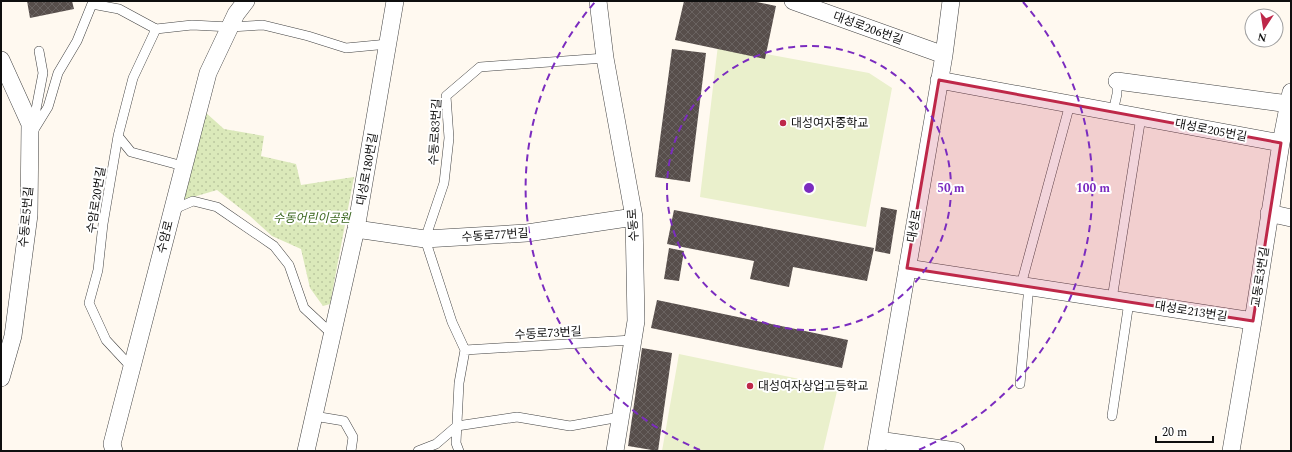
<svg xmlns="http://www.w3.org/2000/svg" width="1292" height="452" font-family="Spectral,'Noto Sans KR',serif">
  <defs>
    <pattern id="park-dots" width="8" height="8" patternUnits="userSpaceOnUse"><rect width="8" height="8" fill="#dbe9ba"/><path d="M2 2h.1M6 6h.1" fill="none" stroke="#bbc79f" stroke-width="1.8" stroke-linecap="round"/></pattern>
    <pattern id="building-cross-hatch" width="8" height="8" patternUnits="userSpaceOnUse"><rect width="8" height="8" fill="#574e4b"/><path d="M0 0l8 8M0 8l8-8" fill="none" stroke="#6a6361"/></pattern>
  </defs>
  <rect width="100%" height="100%" fill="#fff9f0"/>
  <path fill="url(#park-dots)" d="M205,112L224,129L264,136L261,156L296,164L301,185L354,177L330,304L323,306L310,288L301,249L272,236L250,216L217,190L183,200Z"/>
  <path fill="#eaf0cc" d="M718,45L869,73L892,88L866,227L700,197Z
    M679,354L838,387L823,451H662Z"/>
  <path fill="url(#building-cross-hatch)" d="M27,1H72L74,9L30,18Z
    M684,1H752L776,6L765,59L675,40Z
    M672,49L706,53L690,182L655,177Z
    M881,207L897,210L890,254L875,251Z
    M674,210L874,248L867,281L793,267L789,287L750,279L754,261L667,244Z
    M669,248L684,251L679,281L664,279Z
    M657,300L848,340L842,368L651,328Z
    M642,348L672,353L658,451L628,446Z"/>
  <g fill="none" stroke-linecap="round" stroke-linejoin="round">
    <defs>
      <path id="lane" d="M1113,112L1117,94V81
        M33,125L43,73L39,51
        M32,133L48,107L58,73L77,41L92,4L119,9L156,29
        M118,136L131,152L183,166
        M172,210L193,201L217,207L274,246L289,265L304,308L333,335
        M1021,285L1070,104
        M1112,299L1141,117
        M465,350L632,340
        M132,368L106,340L89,303L98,270L103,224L118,136L133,78L156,29L192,25L230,27L263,25L308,36L346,48L388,44
        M1020,384L1029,286
        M314,416L344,421L353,437L351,451
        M1112,416L1129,302
        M418,451L436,444L457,426L517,417L570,426L620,417
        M459,451L456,443L459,383L465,350L452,322L425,239L444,183L449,138L446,96L480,67L605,58"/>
      <path id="street" d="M598,1L605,58L634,217L636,321L615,451
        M793,1L944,55
        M1,60L30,124L29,215L13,336L1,378
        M939,80L1281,143
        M1117,81L1289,104
        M1269,213L1291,218
        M356,229L425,239L527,233L634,217
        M907,268L1253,321
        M878,440L956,451
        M114,451L112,444L208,73L236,14L246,1
        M306,451L356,229L395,1
        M876,451L944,55L951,1
        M1231,451L1253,321L1281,143L1291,92"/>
    </defs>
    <use href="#lane" stroke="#424242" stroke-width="10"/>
    <use href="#street" stroke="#424242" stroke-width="18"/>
    <use href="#lane" stroke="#fff" stroke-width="9"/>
    <use href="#street" stroke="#fff" stroke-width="17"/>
  </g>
  <path fill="#be2849" fill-opacity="0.2" stroke="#be2849" stroke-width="3" stroke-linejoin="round" d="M939,80L1281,143L1253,321L907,268Z"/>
  <g fill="none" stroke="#7b2cbf" stroke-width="2" stroke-dasharray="7 5">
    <circle cx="809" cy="188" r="142"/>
    <path d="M700 450A284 284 0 0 1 595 2M1023 2A284 284 0 0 1 918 450"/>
  </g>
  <g fill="#be2849" stroke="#fff" stroke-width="1.5">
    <circle cx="783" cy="123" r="4"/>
    <circle cx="750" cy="386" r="4"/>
  </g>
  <g text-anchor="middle" stroke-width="4" stroke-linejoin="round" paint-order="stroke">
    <g font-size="12" fill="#0f0f0f" stroke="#fff">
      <text transform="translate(868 28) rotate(20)" y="4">대성로206번길</text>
      <text transform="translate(1211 130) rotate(11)" y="4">대성로205번길</text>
      <text transform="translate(435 132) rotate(-87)" y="4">수동로83번길</text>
      <text transform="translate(367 169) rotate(-80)" y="4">대성로180번길</text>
      <text transform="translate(96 200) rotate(-81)" y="4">수암로20번길</text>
      <text transform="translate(26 217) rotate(-85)" y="4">수동로5번길</text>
      <text transform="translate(633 225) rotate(-94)" y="4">수동로</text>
      <text transform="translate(914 226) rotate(-80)" y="4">대성로</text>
      <text transform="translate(495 235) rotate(-4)" y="4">수동로77번길</text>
      <text transform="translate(165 237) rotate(-76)" y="4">수암로</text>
      <text transform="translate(1260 277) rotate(-81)" y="4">교동로3번길</text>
      <text transform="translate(1191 311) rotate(9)" y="4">대성로213번길</text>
      <text transform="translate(548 333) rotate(-3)" y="4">수동로73번길</text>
    </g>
    <g font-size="12" fill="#0f0f0f" stroke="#fff" text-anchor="start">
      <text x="791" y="127">대성여자중학교</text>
      <text x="758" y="390">대성여자상업고등학교</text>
    </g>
    <g font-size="12" font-style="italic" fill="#3a661f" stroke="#fff">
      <text x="312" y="222">수동어린이공원</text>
    </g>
  </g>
  <circle cx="809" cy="188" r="6" fill="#7b2cbf" stroke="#fff" stroke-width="2"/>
  <g font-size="12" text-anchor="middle" font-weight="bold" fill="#7b2cbf" stroke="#fff" stroke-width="4" stroke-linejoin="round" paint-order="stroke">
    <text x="951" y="192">50 m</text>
    <text x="1093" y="192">100 m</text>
  </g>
  <rect width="1292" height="452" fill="none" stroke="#0f0f0f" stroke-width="4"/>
  <g transform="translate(1264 28) rotate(192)"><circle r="19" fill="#ffffff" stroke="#9f9f9f"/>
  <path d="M0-3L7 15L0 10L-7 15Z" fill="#be2849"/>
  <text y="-6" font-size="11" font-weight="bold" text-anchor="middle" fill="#0f0f0f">N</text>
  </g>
  <path d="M1156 436v6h57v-6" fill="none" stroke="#0f0f0f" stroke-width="2"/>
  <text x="1162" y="436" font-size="12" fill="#0f0f0f" stroke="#ffffff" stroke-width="3" paint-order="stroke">20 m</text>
</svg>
